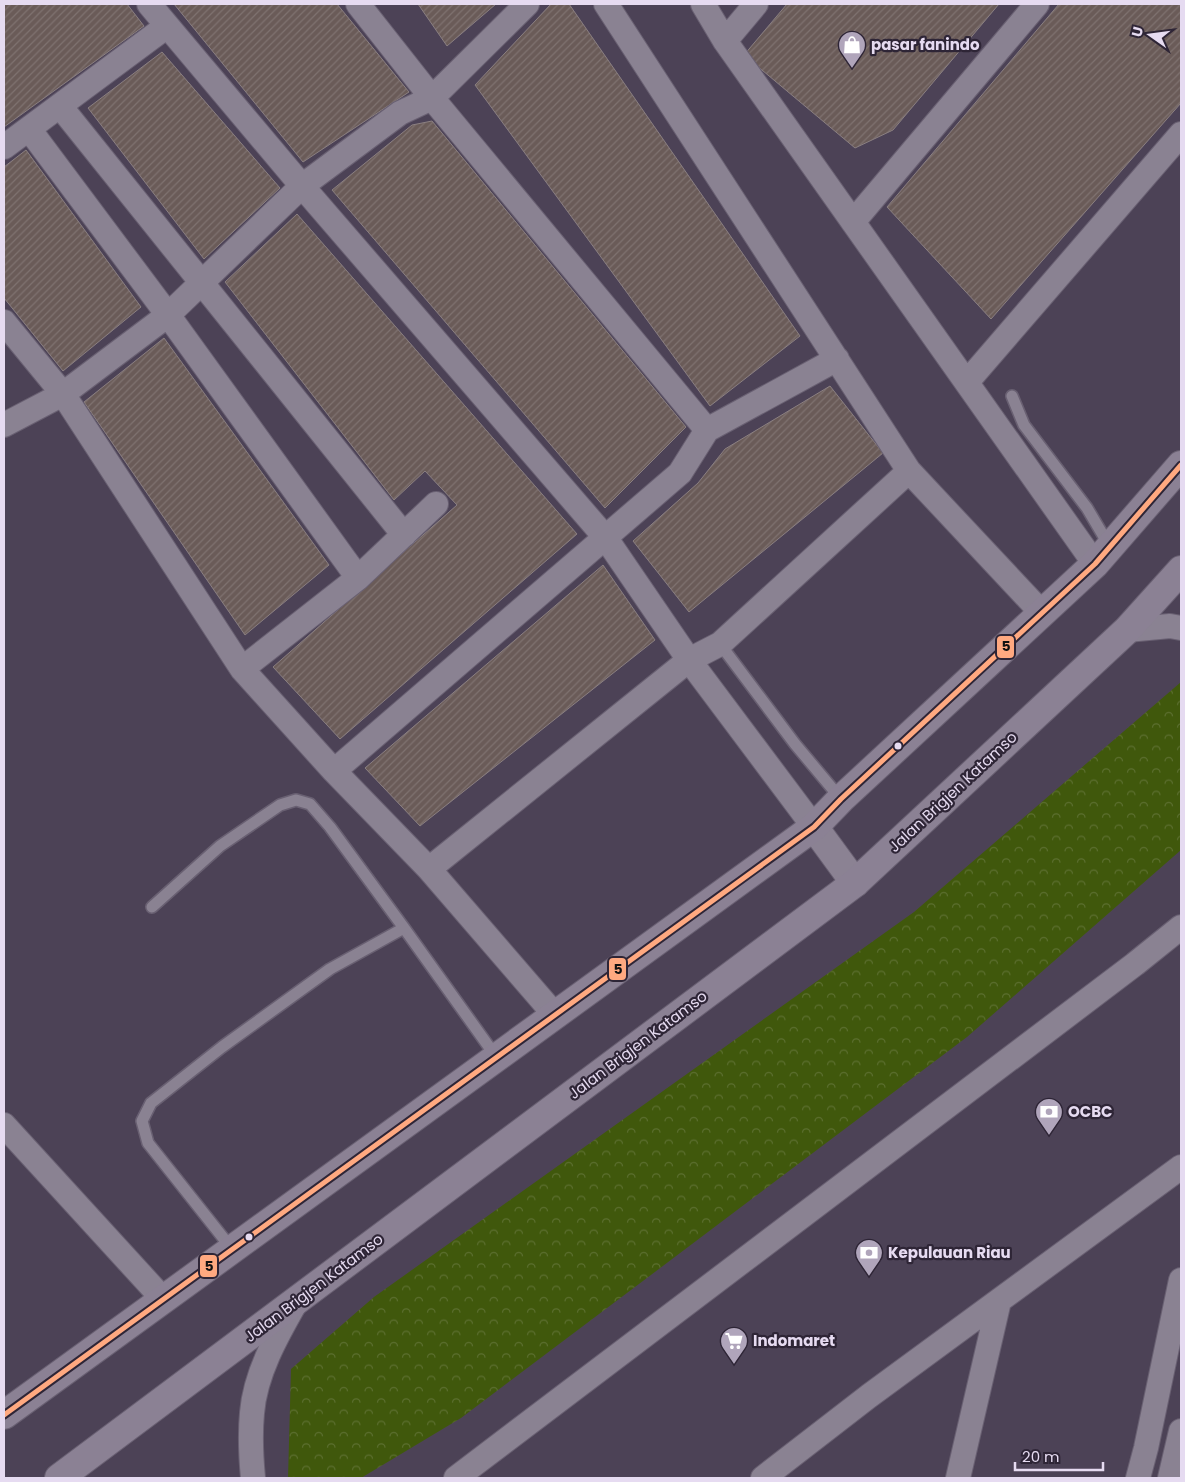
<svg xmlns="http://www.w3.org/2000/svg" width="1185" height="1482" font-family="Poppins,sans-serif">
  <defs>
    <pattern id="park-crowns" width="20" height="18" patternUnits="userSpaceOnUse" patternTransform="scale(1.25)"><rect width="20" height="18" fill="#40580c"/><path d="M2 6a3 3 0 1 1 6 0M12 15a3 3 0 1 1 6 0" fill="none" stroke="#5c6f30"/></pattern>
    <pattern id="building-hatch" width="6" height="6" patternUnits="userSpaceOnUse" patternTransform="scale(1.25)"><rect width="6" height="6" fill="#6a5b58"/><path d="M-1 1l2-2M0 6l6-6M5 7l2-2" fill="none" stroke="#7f7270"/></pattern>
  </defs>
  <rect width="100%" height="100%" fill="#4c4256"/>
  <path fill="url(#park-crowns)" d="M1181,682V850L967,1037L461,1418L361,1478H288L291,1369L374,1297L914,912Z"/>
  <path fill="url(#building-hatch)" stroke="#8a7f81" d="M4,4H127L144,26L4,127Z
    M174,4H337L409,92L303,162Z
    M418,4H496L447,46Z
    M551,4H569L800,336L710,406L475,85Z
    M787,4H999L893,130L855,148L744,55Z
    M1059,4H1181V103L991,319L887,207Z
    M162,52L280,188L204,259L88,108Z
    M432,121L686,427L605,508L332,190L412,125Z
    M26,150L141,307L63,371L4,298V167Z
    M297,214L577,534L340,739L273,667L457,505L425,471L394,500L225,282Z
    M164,338L329,565L245,635L84,402Z
    M830,386L883,453L689,612L633,541L698,483L725,449Z
    M603,565L655,640L420,826L365,768Z"/>
  <g fill="none" stroke-linecap="round" stroke-linejoin="round">
    <defs>
      <path id="service" d="M1012,396L1024,425L1087,508L1110,547
        M720,644L795,744L841,799
        M152,907L220,846L280,805L296,800L310,804L330,827L404,928L497,1058
        M232,1249L148,1143L142,1121L151,1103L222,1047L330,969L404,928"/>
      <path id="minor" d="M149,4L302,186L605,537L689,660L814,827
        M358,4L432,98L707,430
        M703,4L725,41L1095,564
        M725,41L756,4
        M60,106L404,535
        M29,129L168,315L358,578
        M4,147L167,26
        M853,222L1037,4
        M4,322L63,394L242,669L334,771L429,869L555,1015
        M967,382L1181,134
        M4,425L63,394L168,315L302,186L400,113L432,98L527,4
        M909,471L1042,613
        M1127,630L1170,626L1181,628
        M242,669L358,578L436,504
        M334,771L680,473L707,430L837,359
        M429,869L689,660L720,644L909,471L606,4
        M4,1125L163,1299
        M253,1478C251,1457 250,1434 252,1413C255,1374 277,1335 296,1302
        M456,1478L1135,964L1181,927
        M763,1478L869,1396L1181,1167
        M958,1478L999,1301
        M1138,1478L1146,1448L1181,1280
        M1170,1478L1181,1431"/>
      <path id="primary" d="M814,827L855,883"/>
      <path id="trunk" d="M4,1415L814,827L841,799L1095,564L1181,465
        M59,1478L855,883L1127,630L1181,570"/>
    </defs>
    <use href="#service" stroke="#696072" stroke-width="14"/>
    <use href="#minor" stroke="#696072" stroke-width="26"/>
    <use href="#primary" stroke="#696072" stroke-width="30"/>
    <use href="#trunk" stroke="#696072" stroke-width="30"/>
    <use href="#service" stroke="#8a8292" stroke-width="11"/>
    <use href="#minor" stroke="#8a8292" stroke-width="24"/>
    <use href="#primary" stroke="#8b8293" stroke-width="28"/>
    <use href="#trunk" stroke="#8b8194" stroke-width="28"/>
    <defs>
      <path id="bus-1" d="M4,1415L814,827L841,799L1095,564L1181,465"/>
    </defs>
    <use href="#bus-1" stroke="#2e2536" stroke-width="9"/>
    <use href="#bus-1" stroke="#ffa980" stroke-width="5"/>
  </g>
  <defs>
    <symbol id="shop-pin" viewBox="-11 -11 22 30"><path d="M0 17L-7.5 6A9.5 9.5 0 1 1 7.5 6Z" fill="#b0a5bb" stroke="#2e2536"/><path d="M-5-2.5h2.3a2.7 3.5 0 0 1 5.4 0H5L5.5 6h-11ZM-1.5-2.5h3a1.5 2.3 0 0 0-3 0Z" fill="#fff"/></symbol>
    <symbol id="bank-pin" viewBox="-11 -11 22 30"><path d="M0 17L-7.5 6A9.5 9.5 0 1 1 7.5 6Z" fill="#b0a5bb" stroke="#2e2536"/><path d="M-6-4H6V4H-6ZM0-2.3a2.3 2.3 0 1 0 0 4.6a2.3 2.3 0 1 0 0-4.6Z" fill="#fff"/></symbol>
    <symbol id="supermarket-pin" viewBox="-11 -11 22 30"><path d="M0 17L-7.5 6A9.5 9.5 0 1 1 7.5 6Z" fill="#b0a5bb" stroke="#2e2536"/><path d="M-6-5.5h2.5l.6 2H6L4.5 2H-2.5L-4.4-4H-6ZM-1.5 3.2a1.3 1.3 0 1 0 .1 0ZM3 3.2a1.3 1.3 0 1 0 .1 0Z" fill="#fff"/></symbol>
  </defs>
  <g fill-rule="evenodd">
    <use href="#shop-pin" x="836" y="29" width="32" height="43"/>
    <use href="#bank-pin" x="1033" y="1096" width="32" height="43"/>
    <use href="#bank-pin" x="853" y="1237" width="32" height="43"/>
    <use href="#supermarket-pin" x="718" y="1325" width="32" height="43"/>
  </g>
  <g fill="#e6dbf1" stroke="#2e2536" stroke-width="2">
    <circle cx="898" cy="746" r="4.5"/>
    <circle cx="249" cy="1237" r="4.5"/>
  </g>
  <g text-anchor="middle" stroke-width="4.5" stroke-linejoin="round" paint-order="stroke">
    <g font-size="15" font-weight="bold" fill="#e6dbf1" stroke="#2e2536" text-anchor="start">
      <text x="871" y="50">pasar fanindo</text>
      <text x="1068" y="1117">OCBC</text>
      <text x="888" y="1258">Kepulauan Riau</text>
      <text x="753" y="1346">Indomaret</text>
    </g>
    <g font-size="15" fill="#e6dbf1" stroke="#2e2536">
      <text transform="translate(953 792) rotate(-43)" y="5">Jalan Brigjen Katamso</text>
      <text transform="translate(638 1045) rotate(-37)" y="5">Jalan Brigjen Katamso</text>
      <text transform="translate(314 1288) rotate(-37)" y="5">Jalan Brigjen Katamso</text>
    </g>
  </g>
  <g stroke="#2e2536" stroke-width="2">
    <rect x="996" y="635" width="19" height="24" rx="5" fill="#ffa980"/>
    <rect x="608" y="957" width="19" height="24" rx="5" fill="#ffa980"/>
    <rect x="199" y="1254" width="19" height="24" rx="5" fill="#ffa980"/>
  </g>
  <g font-size="14" text-anchor="middle" font-weight="bold" fill="#111">
    <text x="1006" y="651">5</text>
    <text x="618" y="974">5</text>
    <text x="209" y="1271">5</text>
  </g>
  <rect width="1185" height="1482" fill="none" stroke="#e6dbf1" stroke-width="10"/>
  <g transform="translate(1150 35) rotate(284)" stroke="#2e2536" stroke-width="4" paint-order="stroke">
  <path d="M0-4L9 19L0 12L-9 19Z" fill="#e6dbf1"/>
  <text y="-8" font-size="14" font-weight="bold" text-anchor="middle" fill="#e6dbf1">U</text>
  </g>
  <path d="M1015 1462v8h88v-8" fill="none" stroke="#e6dbf1" stroke-width="2.5"/>
  <text x="1022" y="1462" font-size="15" fill="#e6dbf1" stroke="#2e2536" stroke-width="4" paint-order="stroke">20 m</text>
</svg>
